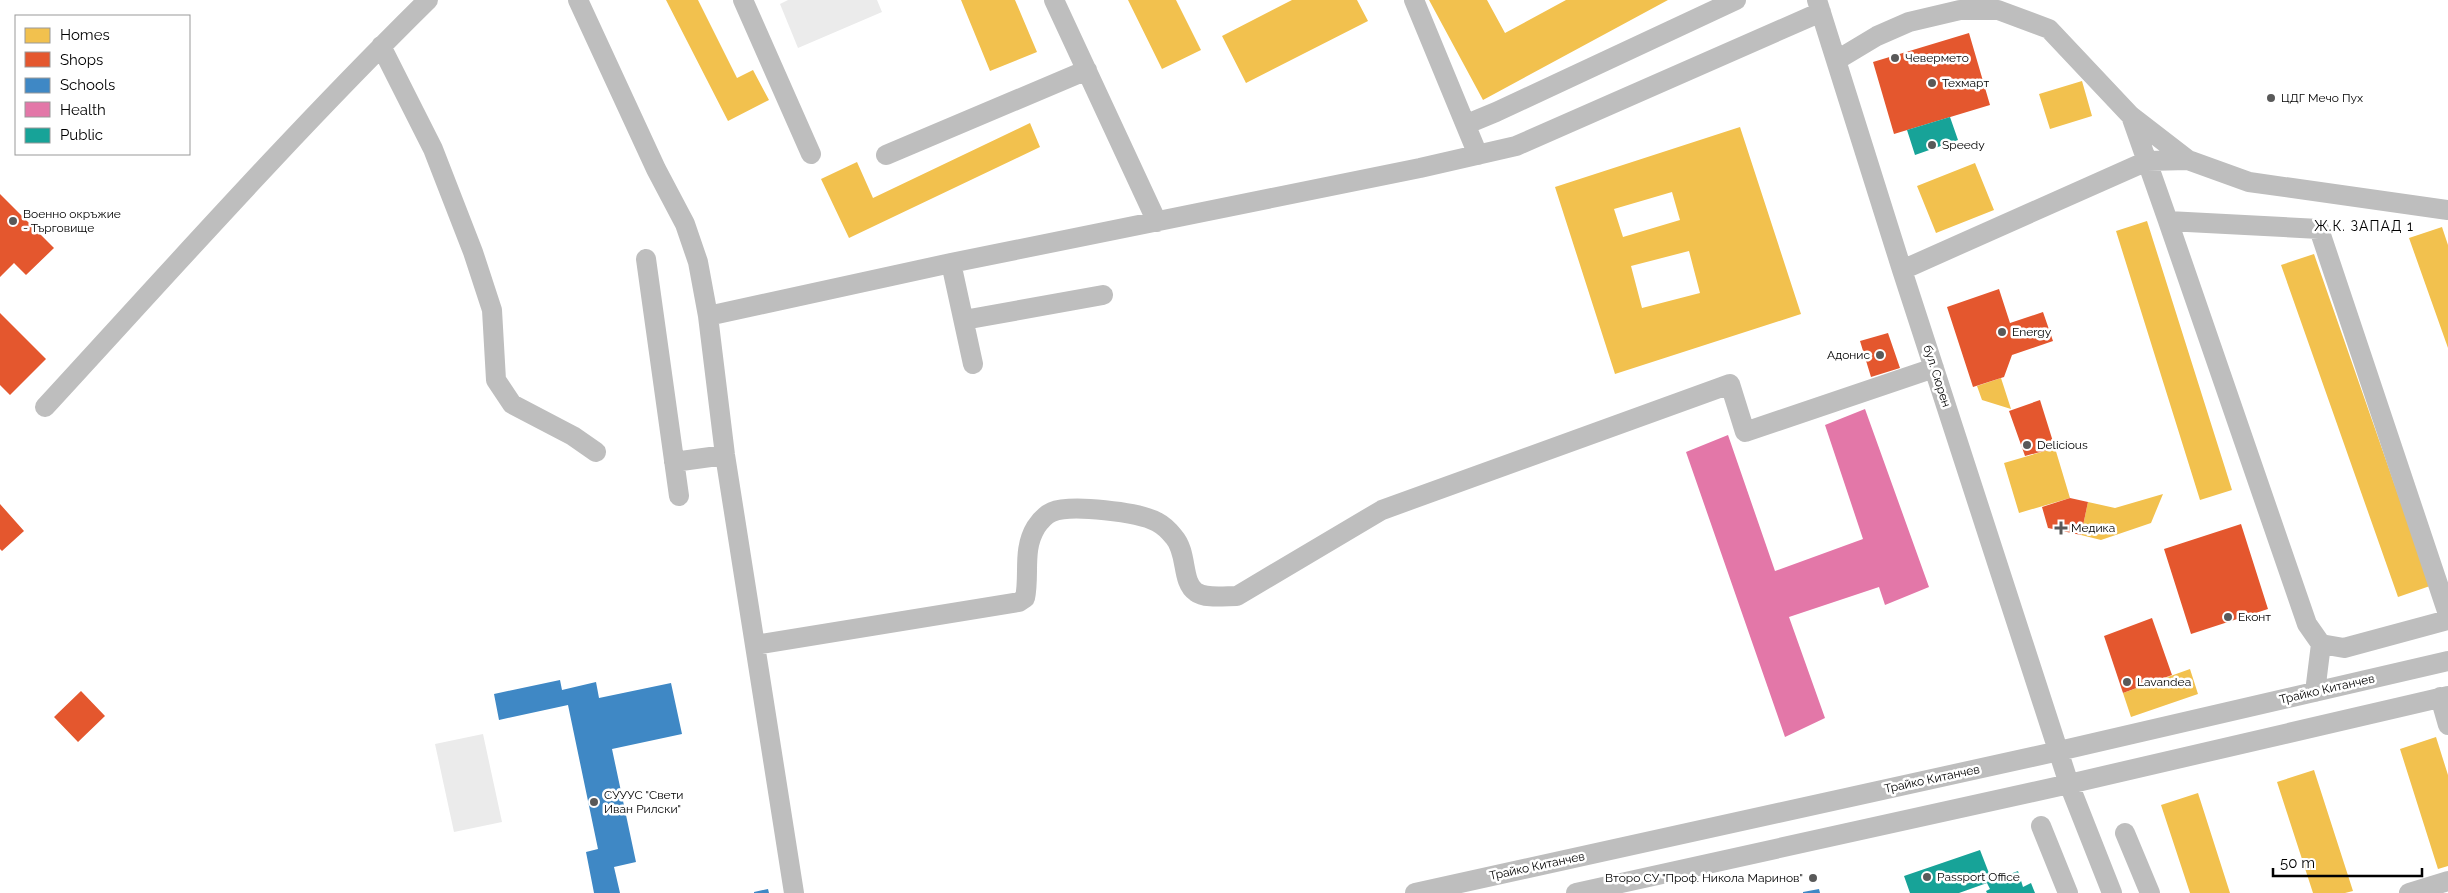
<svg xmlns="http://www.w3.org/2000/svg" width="2448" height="893" font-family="Raleway,sans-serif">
  <rect width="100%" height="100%" fill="#fff"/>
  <path fill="#ebebeb" d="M788,0H877L882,12L798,48L780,4Z
    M483,734L502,822L454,832L435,744Z"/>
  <path fill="#f2c14e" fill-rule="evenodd" d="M666,0H698L737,78L753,70L769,100L728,121Z
    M961,0H1015L1037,52L990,71Z
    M1128,0H1176L1201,50L1162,69Z
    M1292,0H1357L1368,21L1246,83L1222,36Z
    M1429,0H1487L1505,33L1566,0H1668L1483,100Z
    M2082,81L2092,116L2050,129L2039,94Z
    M1030,123L1040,147L849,238L821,179L857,162L873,198Z
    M1740,127L1801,314L1615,374L1555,187ZM1672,192L1680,220L1623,237L1614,209ZM1689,251L1700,293L1642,308L1631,266Z
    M1975,163L1994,210L1936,233L1917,186Z
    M2147,221L2232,490L2200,500L2116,231Z
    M2442,227L2448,245V348L2409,238Z
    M2314,254L2430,586L2398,597L2281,265Z
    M2001,378L2011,409L1982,400L1977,386Z
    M2055,448L2070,498L2019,513L2004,463Z
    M2163,494L2151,523L2101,540L2081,535L2088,502L2115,508Z
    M2190,669L2198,694L2131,717L2123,693Z
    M2436,737L2448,775V866L2438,869L2400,749Z
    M2314,770L2353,891L2345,893H2313L2277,782Z
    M2198,793L2230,893H2190L2161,805Z"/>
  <path fill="#e4572e" d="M1969,33L1990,105L1894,134L1873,62Z
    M0,194L54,248L26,275L14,263L0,277Z
    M1999,289L2010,323L2043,312L2053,341L2012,355L2004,377L1973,387L1947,307Z
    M0,313L46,359L10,395L0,385Z
    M1888,333L1900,368L1871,377L1860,341Z
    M2040,400L2055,448L2025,456L2009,411Z
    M2070,498L2088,502L2081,535L2048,528L2042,507Z
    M0,504L24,531L2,551L0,549Z
    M2241,524L2268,609L2191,634L2164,549Z
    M2152,618L2172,675L2123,693L2104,636Z
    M81,691L105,716L78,742L54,717Z"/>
  <path fill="#3f88c5" d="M560,680L562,690L596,682L599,698L671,683L682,734L612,749L636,862L614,867L620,893H594L586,852L598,849L568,705L499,720L494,694Z
    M768,889L769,893H754V892Z
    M1819,889L1820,893H1803V892Z"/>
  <path fill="#e377a8" d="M1865,409L1929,587L1885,605L1879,587L1789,617L1825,718L1785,737L1686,452L1728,435L1775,571L1863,539L1825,425Z"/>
  <path fill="#17a398" d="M1950,117L1958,140L1915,155L1907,130Z
    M1980,850L1992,881L2018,871L2023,887L2031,883L2035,893H1987L1986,891L1990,889L1987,883L1959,893H1910L1904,876Z"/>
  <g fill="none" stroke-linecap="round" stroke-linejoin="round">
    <path stroke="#bebebe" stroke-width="20" d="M578,0L656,169L685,224L698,262L708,316L725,455L794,893
      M743,0L811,154
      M1054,0L1157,222
      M1414,0L1478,155
      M1817,0L1902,270L2069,784L2112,893
      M381,46L433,149L473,252L492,310L496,380L512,404L573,436L596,452
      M1837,60L1877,36L1909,22L1960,10H1998L2049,29L2131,116L2188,160L2249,182L2448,210
      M2131,116L2168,221
      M1467,124L1496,112L1736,0
      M886,155L1087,70
      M646,259L679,496
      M951,263L973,364
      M1902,270L2147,161L2188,160
      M708,316L951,263L1420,168L1516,146L1821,12
      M964,320L1103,295
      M45,407C171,270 295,131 428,0
      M674,462L725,455
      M2321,644L2344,648L2448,620
      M755,645L1019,602L1025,598C1030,574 1022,550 1036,527C1040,521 1045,515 1052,512C1071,504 1139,512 1157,522C1163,525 1170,532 1174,537C1188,553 1181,582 1196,592C1205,599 1225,596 1237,596L1382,510L1730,384L1745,432L1934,368
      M2315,692L2321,644L2307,624L2168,221L2319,229L2448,614
      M2440,697L2448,725
      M2041,826L2068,893
      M2125,833L2150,893
      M1415,893L2059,751L2448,661
      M1576,893L2069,784L2448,696
      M2409,893L2448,881"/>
  </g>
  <g fill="#595959" stroke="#fff" stroke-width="2">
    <circle cx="1895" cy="58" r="5"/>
    <circle cx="1932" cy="83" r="5"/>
    <circle cx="2271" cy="98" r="5"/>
    <circle cx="1932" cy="145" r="5"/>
    <circle cx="13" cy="221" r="5"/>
    <circle cx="2002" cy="332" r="5"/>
    <circle cx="1880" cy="355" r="5"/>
    <circle cx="2027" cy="445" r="5"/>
    <path d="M2058.5 520.5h5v5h5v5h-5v5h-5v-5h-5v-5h5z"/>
    <circle cx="2228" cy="617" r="5"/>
    <circle cx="2127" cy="682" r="5"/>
    <circle cx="594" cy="802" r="5"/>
    <circle cx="1927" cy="877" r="5"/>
    <circle cx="1813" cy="878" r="5"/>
  </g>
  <g text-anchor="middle" stroke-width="5" stroke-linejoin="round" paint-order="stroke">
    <g font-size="12" fill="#000" stroke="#fff" text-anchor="start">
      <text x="1905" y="62">Чевермето</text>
      <text x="1942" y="87">Техмарт</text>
      <text x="2281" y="102">ЦДГ Мечо Пух</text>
      <text x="1942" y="149">Speedy</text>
      <text x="23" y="218">Военно окръжие<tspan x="23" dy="14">- Търговище</tspan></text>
      <text x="2012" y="336">Energy</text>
      <text x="1870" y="359" text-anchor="end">Адонис</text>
      <text x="2037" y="449">Delicious</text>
      <text x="2071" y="532">Медика</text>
      <text x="2238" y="621">Еконт</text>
      <text x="2137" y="686">Lavandea</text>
      <text x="604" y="799">СУУУС "Свети<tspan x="604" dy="14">Иван Рилски"</tspan></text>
      <text x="1937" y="881">Passport Office</text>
      <text x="1803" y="882" text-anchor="end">Второ СУ "Проф. Никола Маринов"</text>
    </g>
    <g font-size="12" fill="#000" stroke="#fff">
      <text transform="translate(1937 376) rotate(72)" y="4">бул. Сюрен</text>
      <text transform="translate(2327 689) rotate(-13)" y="4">Трайко Китанчев</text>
      <text transform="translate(1932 779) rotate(-12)" y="4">Трайко Китанчев</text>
      <text transform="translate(1537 866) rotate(-12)" y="4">Трайко Китанчев</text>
    </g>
    <g font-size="14" letter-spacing="1" fill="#000" stroke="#fff">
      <text x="2364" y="231">Ж.К. ЗАПАД 1</text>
    </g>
  </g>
  <rect x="15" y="15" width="175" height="140" fill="#ffffff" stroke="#999999"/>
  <rect x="25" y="28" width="25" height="15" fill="#f2c14e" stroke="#999999"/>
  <text x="60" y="40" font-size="15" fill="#000000">Homes</text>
  <rect x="25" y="52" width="25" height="15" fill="#e4572e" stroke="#999999"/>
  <text x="60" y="65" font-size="15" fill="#000000">Shops</text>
  <rect x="25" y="78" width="25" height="15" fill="#3f88c5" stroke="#999999"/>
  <text x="60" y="90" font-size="15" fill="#000000">Schools</text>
  <rect x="25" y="102" width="25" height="15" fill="#e377a8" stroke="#999999"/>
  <text x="60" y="115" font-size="15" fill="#000000">Health</text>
  <rect x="25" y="128" width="25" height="15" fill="#17a398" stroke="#999999"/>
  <text x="60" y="140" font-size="15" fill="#000000">Public</text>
  <path d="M2273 868v8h149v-8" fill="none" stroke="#000000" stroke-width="2.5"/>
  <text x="2280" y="868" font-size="15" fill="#000000" stroke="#ffffff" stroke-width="4" paint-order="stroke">50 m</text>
</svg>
